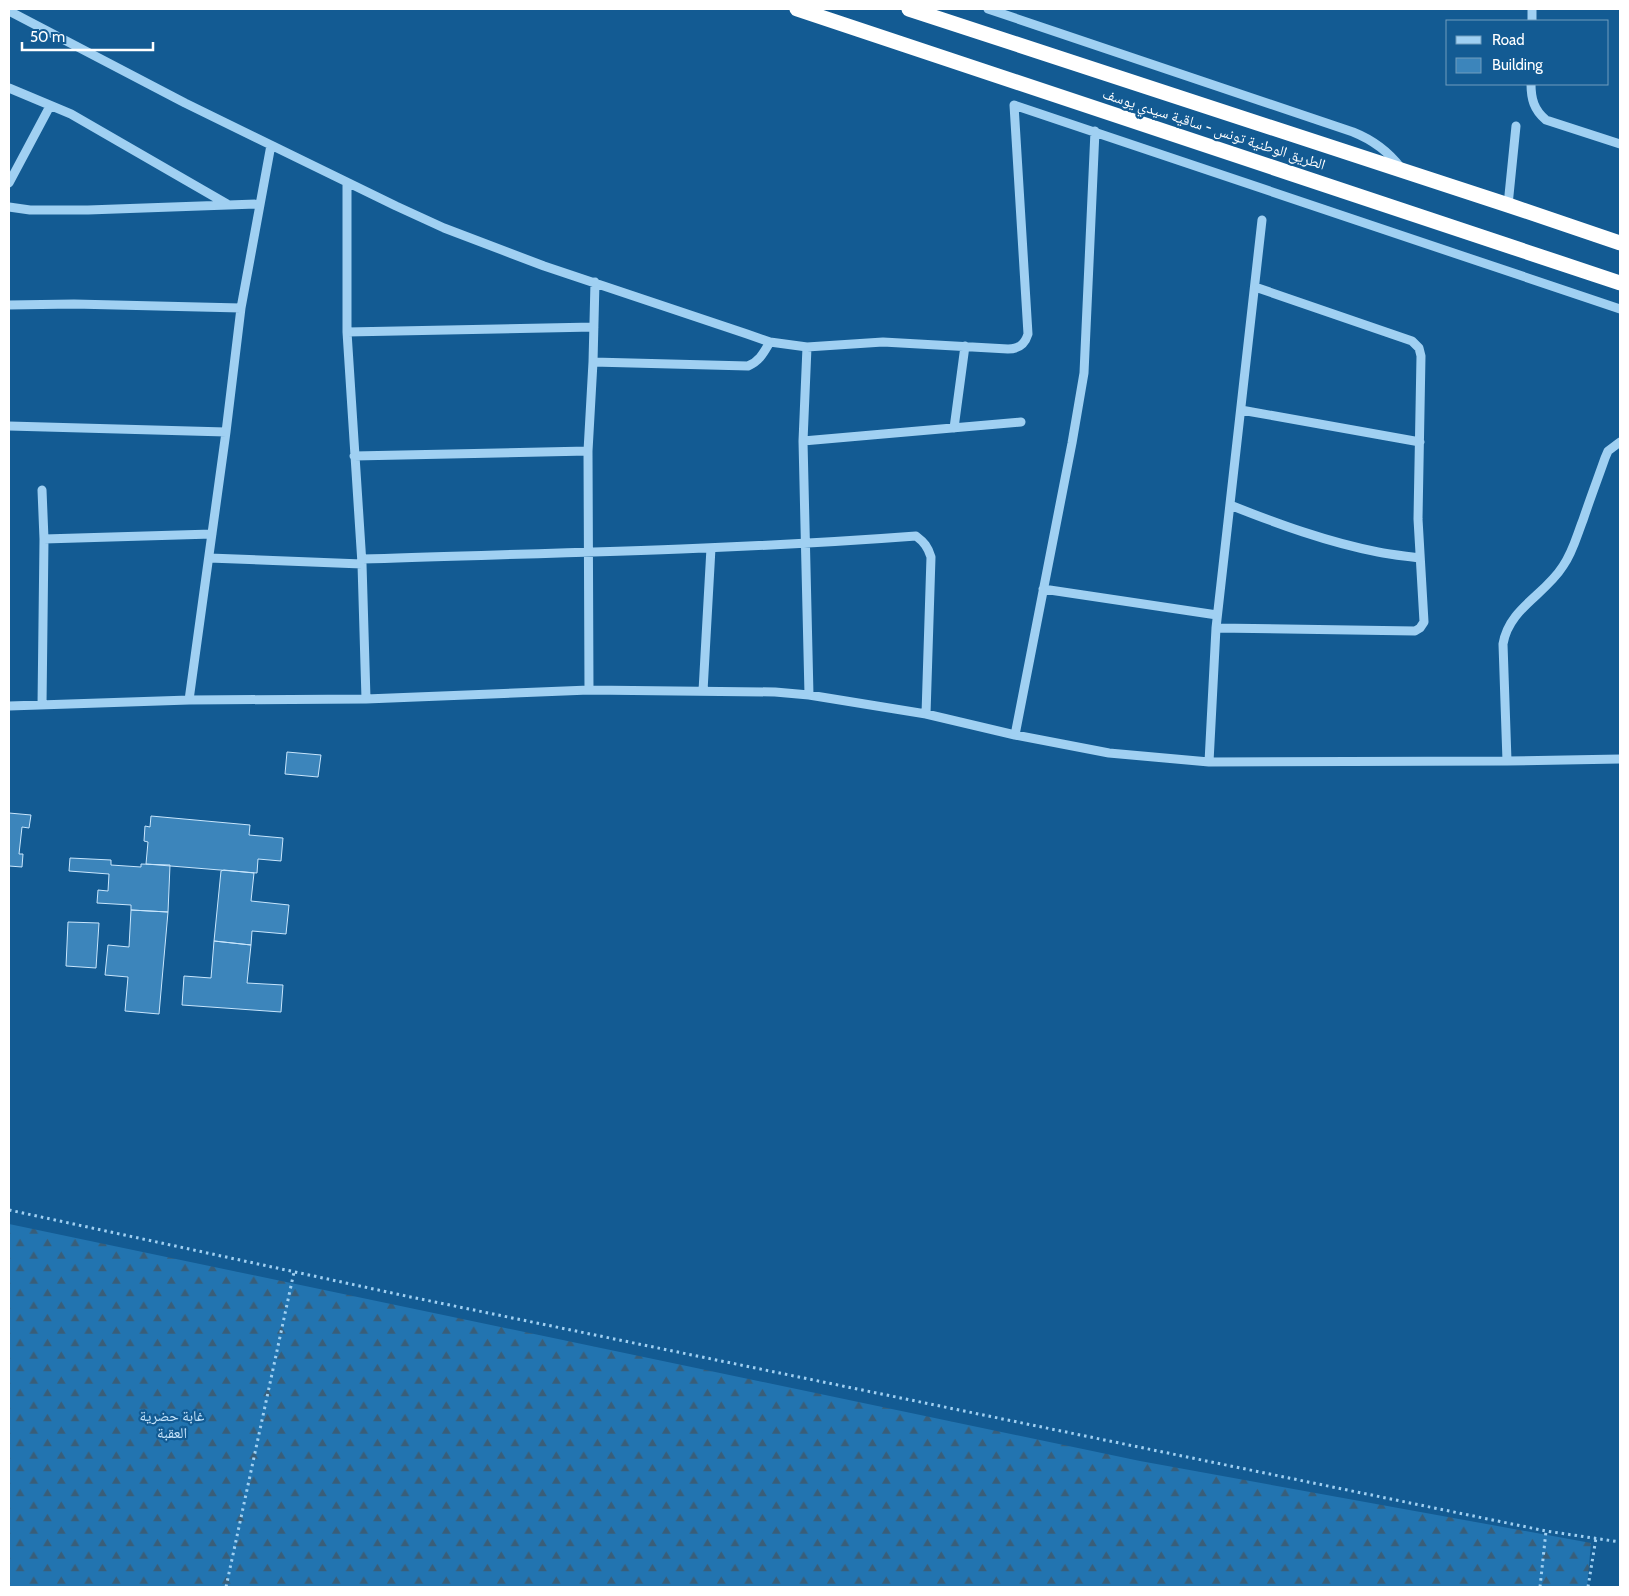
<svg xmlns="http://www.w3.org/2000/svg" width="1629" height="1596" font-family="Cabin,'Noto Naskh Arabic',sans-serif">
  <defs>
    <pattern id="forest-firs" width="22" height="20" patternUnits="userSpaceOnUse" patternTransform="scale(1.25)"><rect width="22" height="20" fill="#2274b0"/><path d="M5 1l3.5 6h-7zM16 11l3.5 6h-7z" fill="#395e79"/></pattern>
  </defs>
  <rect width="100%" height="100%" fill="#135b93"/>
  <path fill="url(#forest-firs)" d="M9,1224L1140,1461L1591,1543L1587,1587H9Z"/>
  <path fill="#3c85bb" stroke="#c8e6fd" d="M287,752L321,755L318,777L285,774Z
    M9,813L31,815L29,828L22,827L19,854H23L22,867L9,866Z
    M151,816L250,825L249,835L283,838L281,861L258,859L257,873L146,864L148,842L144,841L145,826L150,827Z
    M70,858L111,860V865L141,867V864L170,865L168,912L131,910V905L97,903L98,890L108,891L109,874L69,871Z
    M224,870L254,873L251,901L289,905L286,934L252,931L251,945L214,941L221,871Z
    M131,910L168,912L159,1014L125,1011L128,977L105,975L108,945L129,947Z
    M68,922L99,923L96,968L66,966Z
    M214,941L251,945L247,983L283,985L281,1012L182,1005L184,976L211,978Z"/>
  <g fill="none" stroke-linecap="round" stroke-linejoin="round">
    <path stroke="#a0d0f2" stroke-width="3" stroke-dasharray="2.5 4" stroke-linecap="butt" d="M9,1210L406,1296L1546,1531L1620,1542
      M226,1587L294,1272
      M1540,1587L1546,1531
      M1588,1587L1596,1538"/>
    <path stroke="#a0d0f2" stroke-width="9" d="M988,9L1353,132C1373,140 1388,151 1401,168
      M9,11L185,103L396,206L444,228L544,266L747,334L770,342L807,347L883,342L1008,349C1019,349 1025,344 1028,334L1014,105L1620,309
      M1532,21V9
      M1531,84C1531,99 1534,110 1546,120L1620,144
      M9,88L71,114L227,204
      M9,183L50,106
      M347,183V332L362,564L366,699
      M1508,205L1516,126
      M9,207L30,210H88L259,204
      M595,282L593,362L748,366C760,361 764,352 770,342
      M9,305L74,304L241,308
      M347,332L594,327
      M807,347L803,441L809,695
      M1241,410L1420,442
      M9,426L226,432
      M954,428L965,346
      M803,441L1021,422
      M354,456L588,451
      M42,490L44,539L42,705
      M1230,505C1278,524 1327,542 1378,552C1392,555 1406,556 1420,558
      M44,539L212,534
      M209,558L362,564
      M362,559C546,553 731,550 916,536C924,542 928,547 931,557L926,714
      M1043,589L1217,615
      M1216,628L1415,631L1420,628L1424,622L1418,519L1421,356L1419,348L1412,341L1255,287
      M589,690L588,451L593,362
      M703,691L711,548
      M189,700L226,432L241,308L271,145
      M9,706L189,700L366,699L589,690L775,692L809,695L926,714L1015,735L1109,753L1209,762L1507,761L1620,759
      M1015,735L1072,443L1084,373L1095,131
      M1507,761L1503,644C1509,608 1545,595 1563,566C1573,552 1577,535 1583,520C1590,499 1598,478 1605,458L1608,451L1620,442
      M1209,762L1216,628L1262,220"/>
    <path stroke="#fff" stroke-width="15" d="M797,9L1620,283
      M909,9L1508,205L1620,243"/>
  </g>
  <g text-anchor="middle" stroke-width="4.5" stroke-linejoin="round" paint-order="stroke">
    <g font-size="15" fill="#fff" stroke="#135b93">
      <text transform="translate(1214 129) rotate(18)" y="5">الطريق الوطنية تونس - ساقية سيدي يوسف</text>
    </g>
    <g font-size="15" fill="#c8e6fd" stroke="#135b93">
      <text x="172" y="1421">غابة حضرية<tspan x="172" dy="17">العقبة</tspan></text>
    </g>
  </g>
  <rect width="1629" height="1596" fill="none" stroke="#ffffff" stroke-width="20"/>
  <rect x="1446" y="20" width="162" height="65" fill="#135b93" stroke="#719dbe"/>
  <rect x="1456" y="36" width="25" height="8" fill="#a0d0f2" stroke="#719dbe"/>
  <text x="1492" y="45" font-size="15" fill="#ffffff">Road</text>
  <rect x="1456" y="58" width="25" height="15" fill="#3c85bb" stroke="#719dbe"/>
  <text x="1492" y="70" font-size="15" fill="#ffffff">Building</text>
  <path d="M22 42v8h131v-8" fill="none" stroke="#ffffff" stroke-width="2.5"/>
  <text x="30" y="42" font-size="15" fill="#ffffff" stroke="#135b93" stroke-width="4" paint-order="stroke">50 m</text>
</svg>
